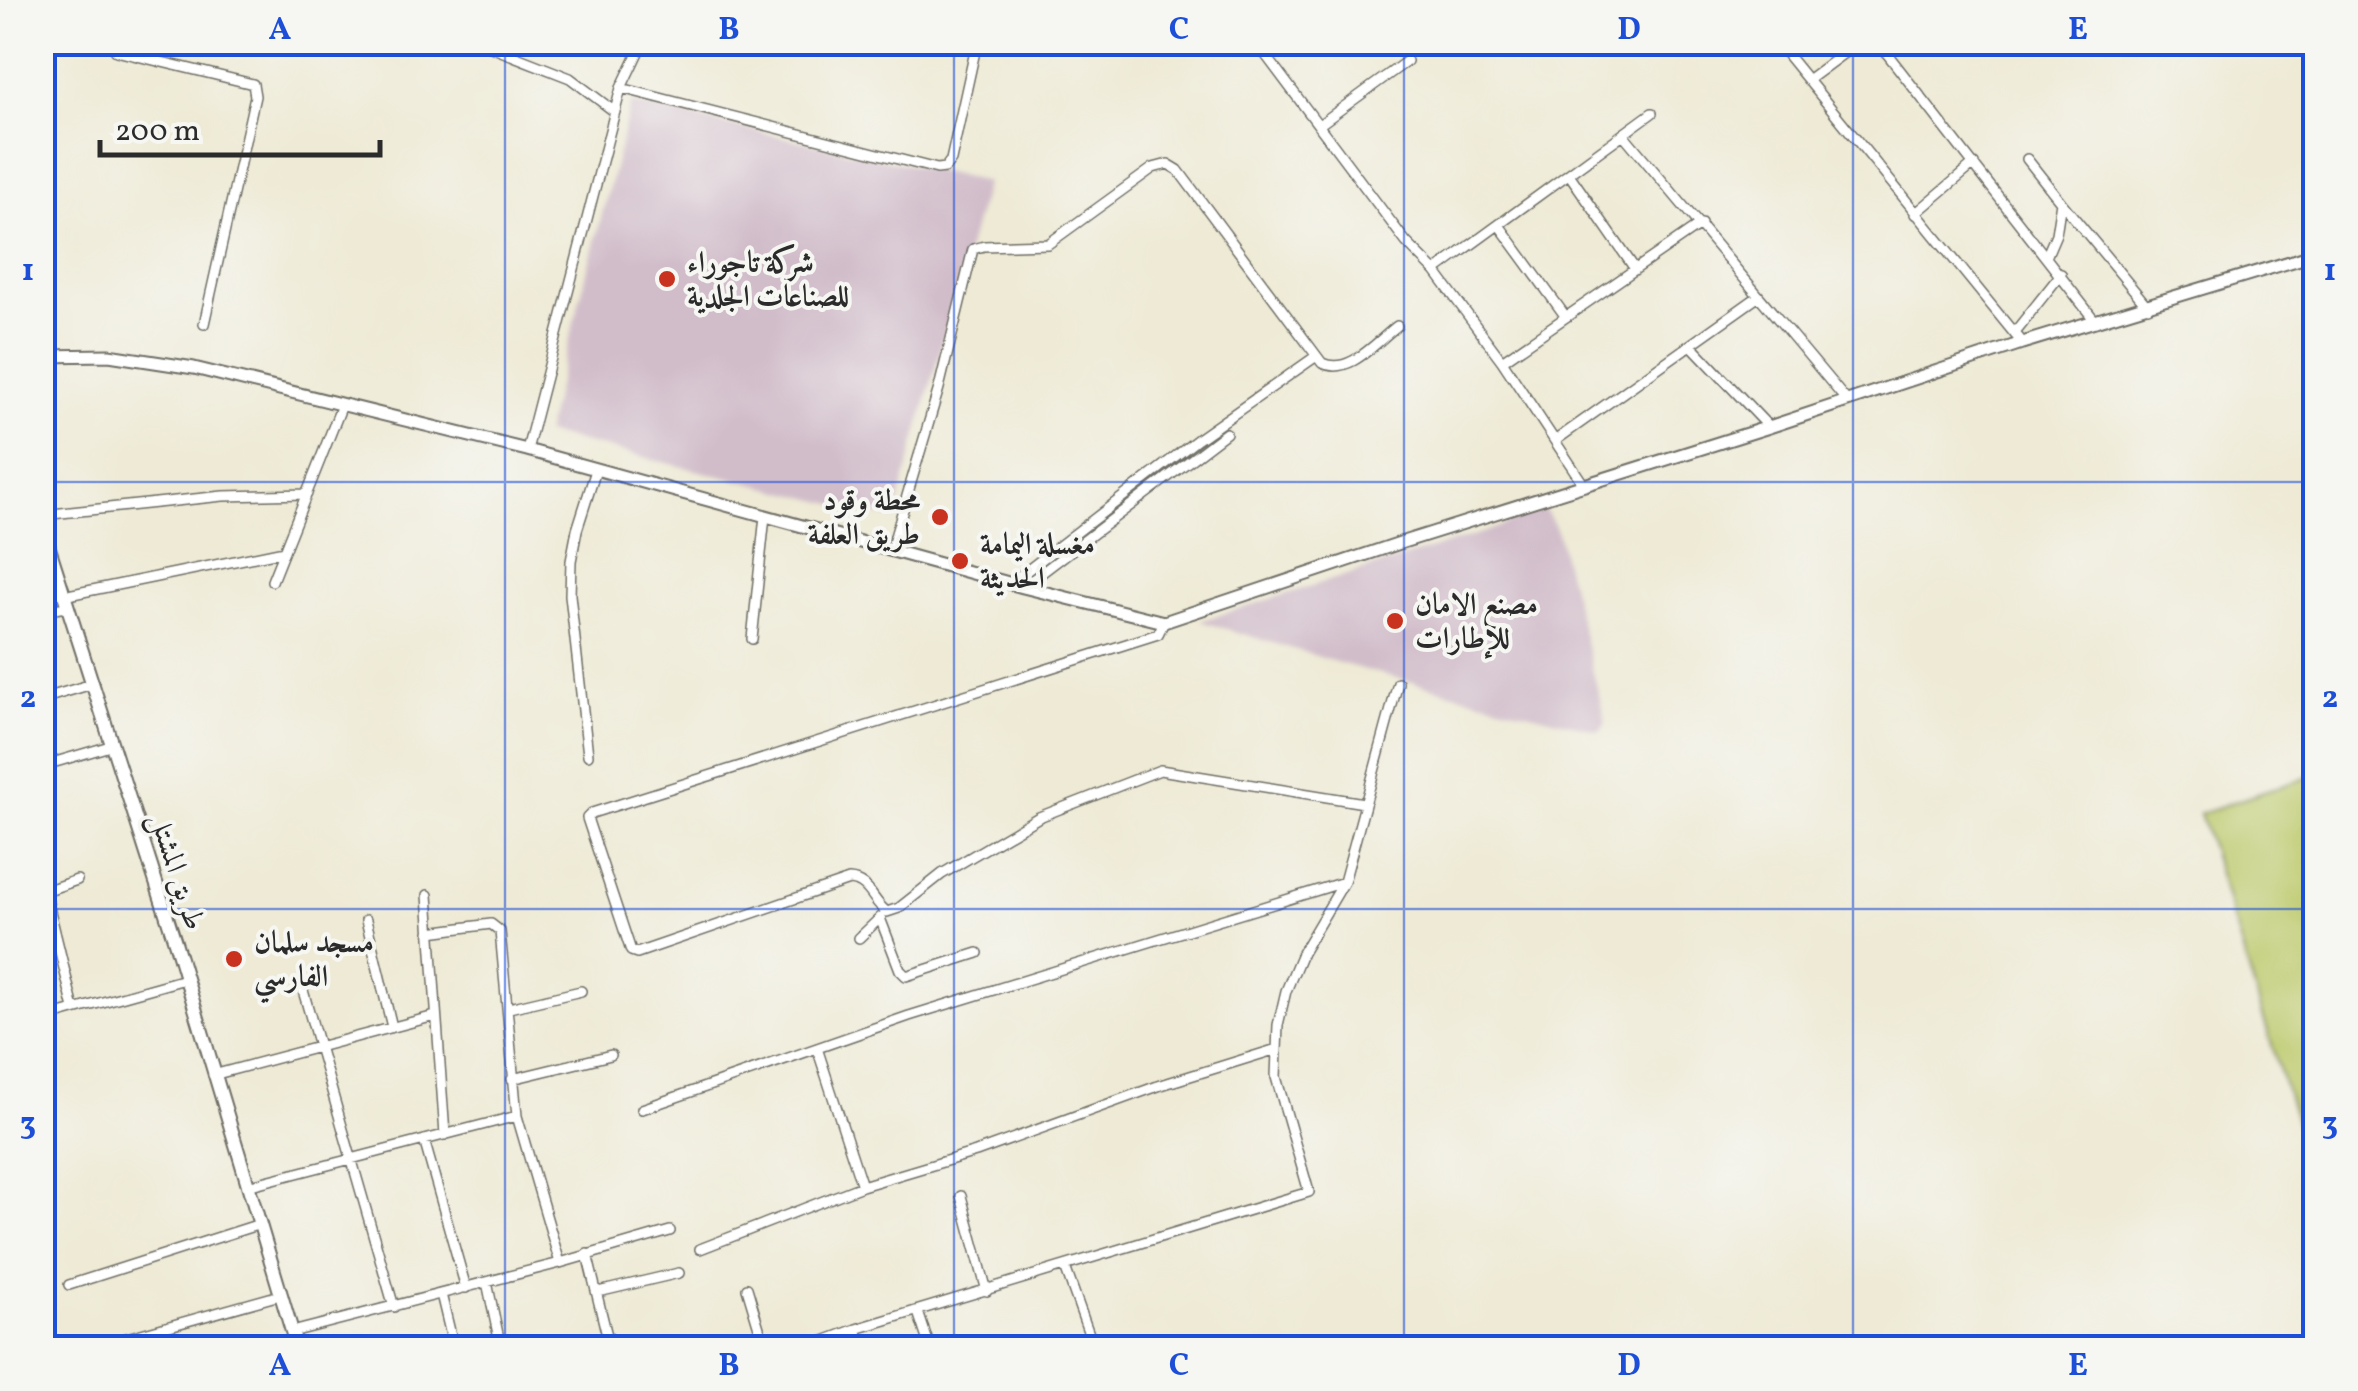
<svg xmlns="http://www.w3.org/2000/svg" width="2358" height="1391" font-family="Vollkorn,Amiri,serif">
  <rect width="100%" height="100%" fill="#f6f6f2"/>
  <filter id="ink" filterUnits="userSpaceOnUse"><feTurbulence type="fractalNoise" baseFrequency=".01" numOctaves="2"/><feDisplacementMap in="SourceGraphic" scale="20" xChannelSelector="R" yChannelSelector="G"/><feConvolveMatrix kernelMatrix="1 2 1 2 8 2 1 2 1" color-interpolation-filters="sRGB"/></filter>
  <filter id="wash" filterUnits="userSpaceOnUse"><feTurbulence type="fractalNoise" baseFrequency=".0048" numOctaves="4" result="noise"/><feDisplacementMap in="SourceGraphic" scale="40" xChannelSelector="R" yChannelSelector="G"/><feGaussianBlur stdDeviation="2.25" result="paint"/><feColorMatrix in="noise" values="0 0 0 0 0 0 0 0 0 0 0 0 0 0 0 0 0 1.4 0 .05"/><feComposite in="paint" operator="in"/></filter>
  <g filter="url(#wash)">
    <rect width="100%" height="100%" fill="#eeead5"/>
    <path fill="#d1bdca" d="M631,103L986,182L894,519L545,433Z
      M1544,508L1556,528L1606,723L1599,731L1339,663L1200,621L1488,531Z"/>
    <path fill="#bcc96b" stroke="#747a4b" stroke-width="2.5" d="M2315,775H2316L2315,1184L2200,813Z"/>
  </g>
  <g filter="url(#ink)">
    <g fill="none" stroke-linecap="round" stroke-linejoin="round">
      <defs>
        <path id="minor" d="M110,42L116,51L253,84L255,96L204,324
          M478,42L570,78L615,112
          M1256,42L1406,242L1435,271L1502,361L1584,485
          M1777,42L2022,343
          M1878,42L2096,322
          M1809,79L1859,42
          M621,88L937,169L945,168L951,160L977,42
          M1319,125L1407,61
          M1623,134L1846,400
          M2027,159L2061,202L2056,234L2047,255
          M1569,174L1635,269
          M2061,202L2148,307
          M1915,214L1974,164
          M1499,225L1566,317
          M1435,271L1652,113
          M2014,333L2061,274
          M1691,345L1769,427
          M1502,361L1701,224
          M1556,440L1759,296
          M527,450L621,88L643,42
          M42,515L223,496L307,494
          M891,550L939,388L973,249L984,246L1048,244L1153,168L1168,164L1178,170L1322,363C1349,376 1376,342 1397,326
          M272,581L342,405
          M1011,583L1198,439L1315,357
          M1023,587L1226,433
          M63,596L284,551
          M42,611L67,607
          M1164,622L1158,634L592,813L587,818L631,951L637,953L849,880C870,881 872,902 887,912L899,908L942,874L1039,817L1160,770L1364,803
          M752,639L765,516
          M42,699L92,684
          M588,755L570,595L571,561L577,530L596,470
          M42,766L110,746
          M428,895L445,1135
          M880,918L900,970L906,976L978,953
          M366,920L392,1027
          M430,932L491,924L500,931L517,1116L560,1263
          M859,938L881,917
          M302,987L394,1307
          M509,1008L581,991
          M74,1009L45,891L77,880
          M42,1019L185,979
          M817,1048L862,1186
          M213,1075L435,1016
          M512,1079L611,1055
          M642,1109L909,1016L1344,882
          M424,1140L466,1288
          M247,1186L517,1116
          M961,1196L987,1291
          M700,1249L862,1186L976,1152L1158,1086L1277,1049
          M587,1254L610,1348
          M1065,1267L1094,1348
          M487,1282L501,1348
          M69,1285L260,1224
          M747,1288L765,1348
          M598,1292L679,1273
          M441,1294L454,1348
          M918,1312L930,1348
          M856,1329L862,1348
          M292,1332L560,1263L670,1231
          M91,1348L280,1295
          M805,1348L856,1329L1309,1192L1276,1077L1278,1025L1286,991L1302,953L1344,882L1398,683"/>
        <path id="tertiary" d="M42,44L44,42
          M42,356L109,355L194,368L527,450L1023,587L1164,622L1403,542L1769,427L2022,343L2316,254"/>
        <path id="secondary" d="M42,526L176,945L297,1348"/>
      </defs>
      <use href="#minor" stroke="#6f6e66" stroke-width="12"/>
      <use href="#tertiary" stroke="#6f6e66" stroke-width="15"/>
      <use href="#secondary" stroke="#6f6e66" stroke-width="16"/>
      <use href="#minor" stroke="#fff" stroke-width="9"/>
      <use href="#tertiary" stroke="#fff" stroke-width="11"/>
      <use href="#secondary" stroke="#fff" stroke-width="12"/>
    </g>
  </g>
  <path fill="none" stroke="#1d4ed8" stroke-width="2.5" stroke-opacity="0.55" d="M505,42V1348M954,42V1348M1404,42V1348M1853,42V1348M42,482H2316M42,909H2316"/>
  <g fill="#c8321e" stroke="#f6f6f2" stroke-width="4">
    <circle cx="667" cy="279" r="10"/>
    <circle cx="940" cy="517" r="10"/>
    <circle cx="960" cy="561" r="10"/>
    <circle cx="1395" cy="621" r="10"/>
    <circle cx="234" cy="959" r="10"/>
  </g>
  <g text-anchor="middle" stroke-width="8" stroke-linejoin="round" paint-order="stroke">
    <g font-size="30" font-weight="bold" fill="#2b2b2b" stroke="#f6f6f2" text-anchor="start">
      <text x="687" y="272">شركة تاجوراء<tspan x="687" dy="34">للصناعات الجلدية</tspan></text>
      <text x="920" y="510" text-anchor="end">محطة وقود<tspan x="920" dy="34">طريق العلفة</tspan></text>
      <text x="980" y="554">مغسلة اليمامة<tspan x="980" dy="34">الحديثة</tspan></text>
      <text x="1415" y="614">مصنع الامان<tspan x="1415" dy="34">للإطارات</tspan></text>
      <text x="254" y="952">مسجد سلمان<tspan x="254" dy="34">الفارسي</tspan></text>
    </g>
    <g font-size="30" fill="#2b2b2b" stroke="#f6f6f2">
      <text transform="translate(178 871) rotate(72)" y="10">طريق المشتل</text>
    </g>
  </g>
  <rect width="2358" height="1391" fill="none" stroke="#f6f6f2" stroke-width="110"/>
  <path d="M100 140v15h280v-15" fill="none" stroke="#2b2b2b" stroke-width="5"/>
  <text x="115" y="140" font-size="30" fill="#2b2b2b" stroke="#f6f6f2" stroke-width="8" paint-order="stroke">200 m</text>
  <rect x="55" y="55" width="2248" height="1281" fill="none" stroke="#1d4ed8" stroke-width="4"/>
  <g font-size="32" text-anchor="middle" font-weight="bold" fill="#1d4ed8">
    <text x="280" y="39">A</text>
    <text x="729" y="39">B</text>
    <text x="1179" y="39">C</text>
    <text x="1629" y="39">D</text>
    <text x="2078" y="39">E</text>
    <text x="28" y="280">1</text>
    <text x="2330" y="280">1</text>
    <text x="28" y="707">2</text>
    <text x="2330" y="707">2</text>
    <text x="28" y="1134">3</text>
    <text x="2330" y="1134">3</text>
    <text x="280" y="1375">A</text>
    <text x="729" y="1375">B</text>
    <text x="1179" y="1375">C</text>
    <text x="1629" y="1375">D</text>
    <text x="2078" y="1375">E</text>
  </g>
</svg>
